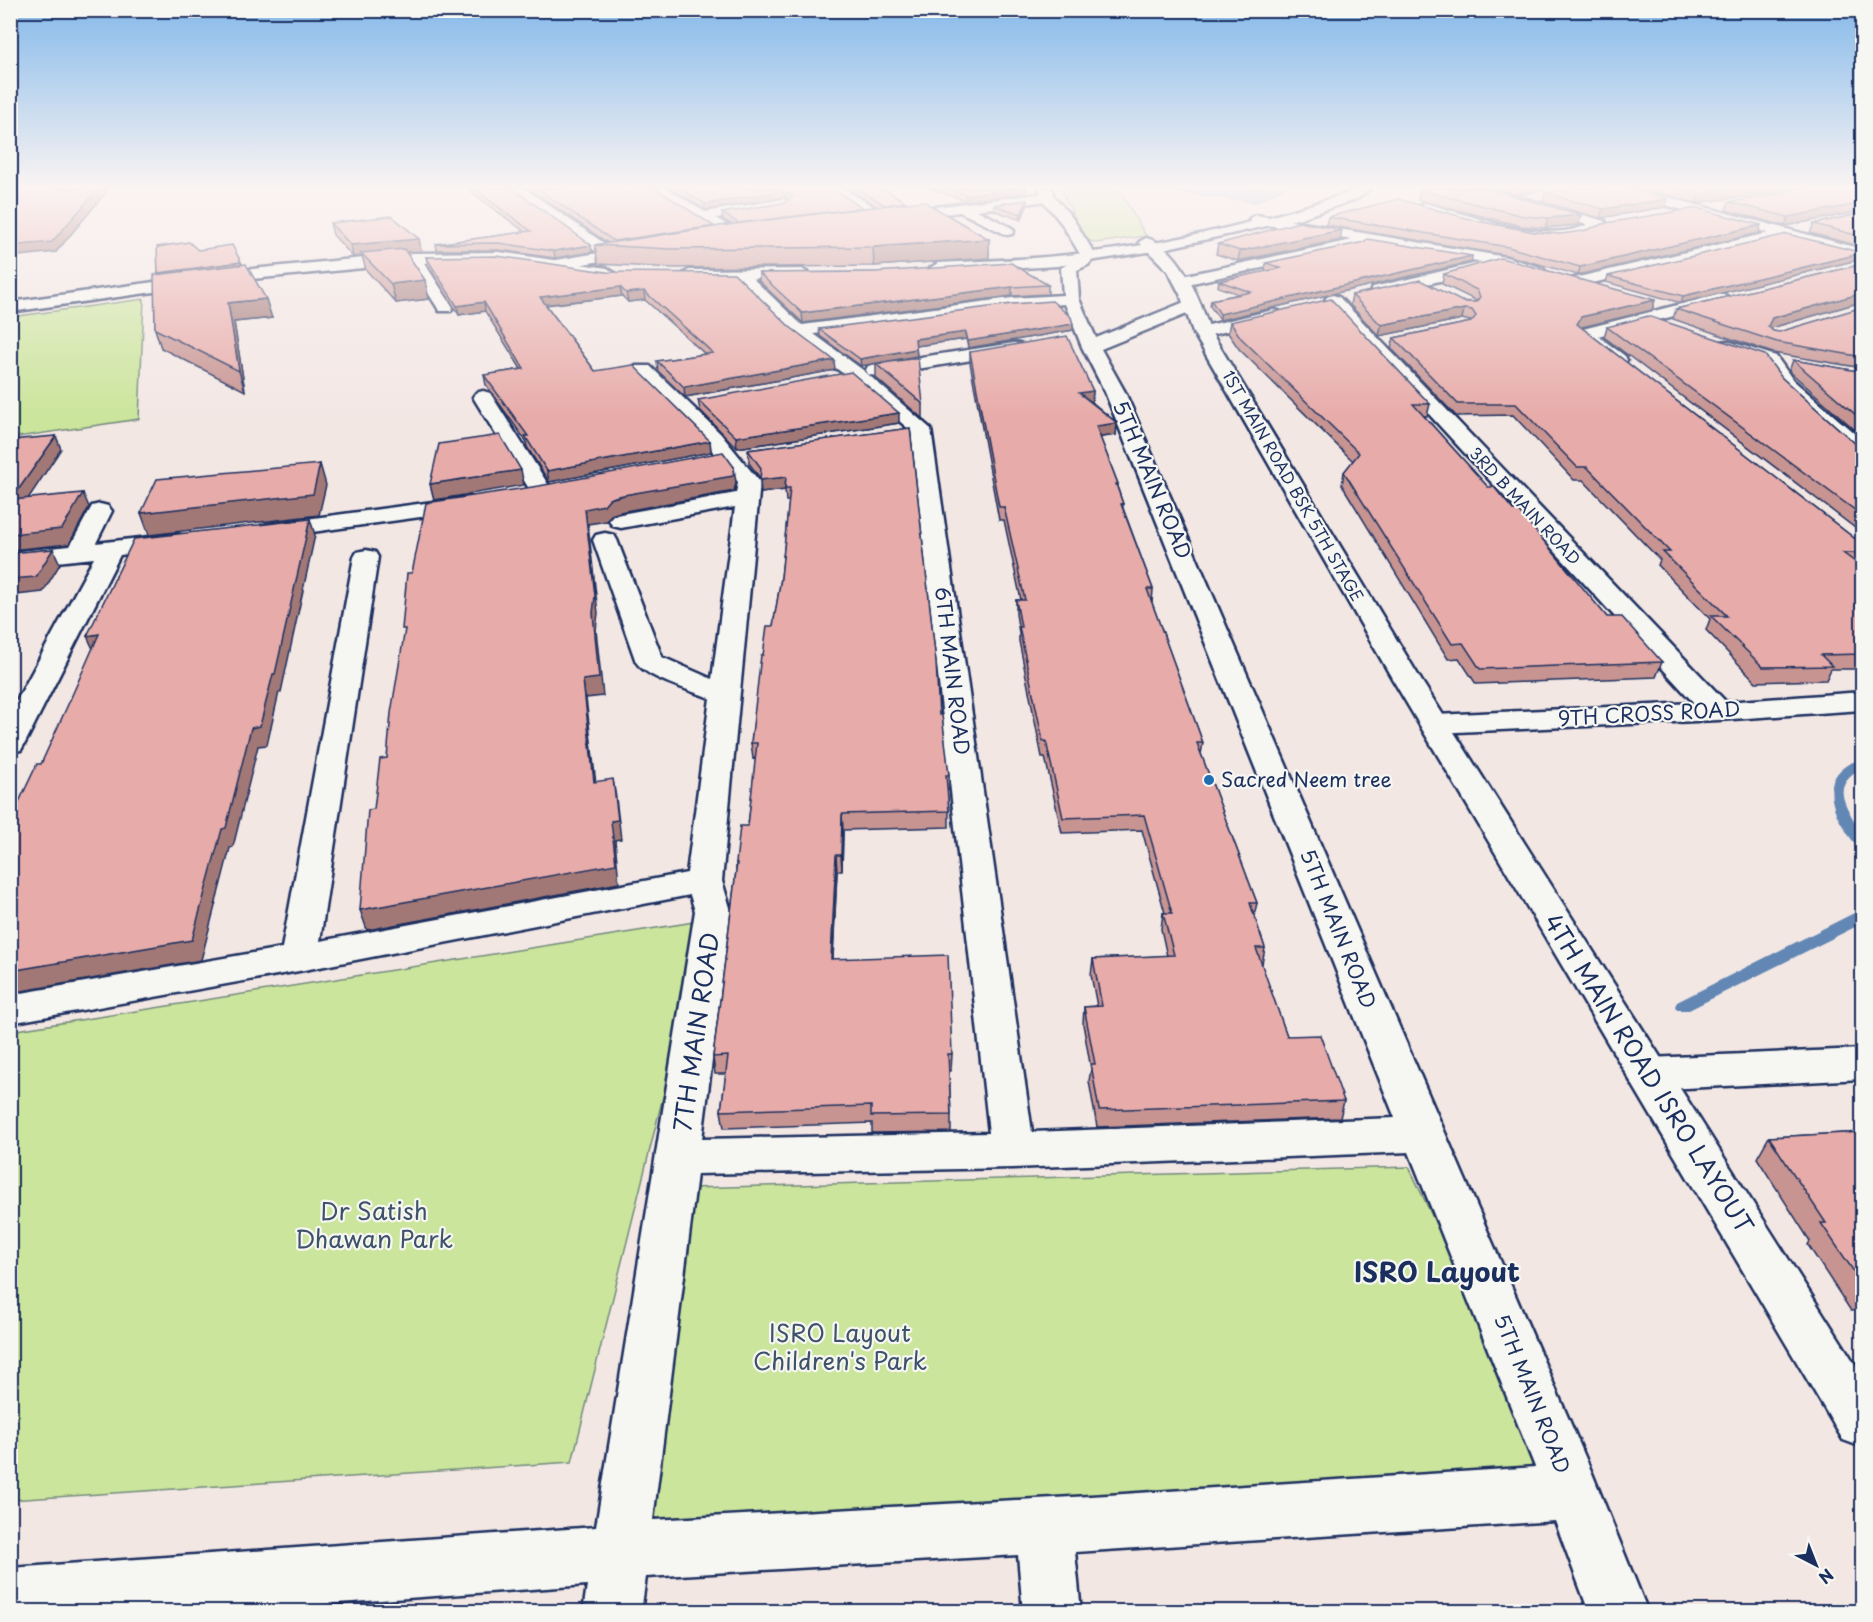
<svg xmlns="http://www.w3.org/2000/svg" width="1873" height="1622" font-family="'Playpen Sans',sans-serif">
  <rect width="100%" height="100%" fill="#f3e7e4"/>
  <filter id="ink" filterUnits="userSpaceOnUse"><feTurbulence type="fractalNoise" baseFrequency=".0167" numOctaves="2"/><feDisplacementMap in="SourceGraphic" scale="12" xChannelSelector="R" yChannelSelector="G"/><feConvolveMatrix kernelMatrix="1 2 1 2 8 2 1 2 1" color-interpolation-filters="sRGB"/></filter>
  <g filter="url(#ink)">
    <path fill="#cbe59c" stroke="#738a7d" stroke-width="1.5" d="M1060,188H1118L1146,236L1096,243L1085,239Z
      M144,299L139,419L11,438V317Z
      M707,920L572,1462L11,1500V1031Z
      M1409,1167L1558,1483L637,1524L691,1188Z"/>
    <path fill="#92c1ed" stroke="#6287b4" stroke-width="1.5" d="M1150,188H1283L1255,202Z"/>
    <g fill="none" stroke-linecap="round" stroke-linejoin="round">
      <path fill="#6287b4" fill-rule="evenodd" d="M1862,759V768C1817,791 1865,819 1862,847C1854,845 1850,837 1846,831C1827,803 1821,770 1862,759Z
        M1862,909L1861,924L1689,1010H1677L1675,1006L1677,1002Z"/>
      <defs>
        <path id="minor" d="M509,188H524L614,250L641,246L648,250L641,254L555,269L550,267L547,264L550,261L598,253Z
          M651,188H666L705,212L784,199L791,203L784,207L716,218L740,233L742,236L740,239L735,240Z
          M827,188H842L888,215L894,212L1047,193L1054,197L1047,201L977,210L1012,228L1014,231L1012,234L1007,235L960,212L894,220L888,218L882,221L877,220Z
          M1467,188H1488L1605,221L1607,224C1574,261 1460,221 1419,210L1417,207L1424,203C1470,214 1541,245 1587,225L1468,191Z
          M1612,188H1633L1862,249V257L1785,237L1576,287L1570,285L1568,282L1570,279L1768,233L1613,191Z
          M1256,215L1506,257L1543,268L1545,271L1537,276L1494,264L1492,269L1379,295L1373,293L1371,290L1373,287L1482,262L1365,242L1363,246L1358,247L1183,285L1177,283L1175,280L1177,277L1352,240L1251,222L1249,219Z
          M1088,251L1096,256L1088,265L1077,270L1079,299L1096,338L1187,301L1193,300L1201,305L1199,309L1101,349L1125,392L1592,1473L1648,1612H1589L1555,1521L1075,1552L1081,1612H1023L1018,1555L646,1577L641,1612H583L587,1585L216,1612H10V1568L596,1527L695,911L690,895L299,971L10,1023V995L282,948L354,557L357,552L366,550L375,552L378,557L320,941L687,873L710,698C691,690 647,679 636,662L593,540L596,535L605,533L614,535L617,540L662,657L712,679L735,507L621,528L613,526L609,521L613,516L621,514L736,493L738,482L705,442L636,374L634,370L636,366H650L720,433L760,482L722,881L731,911L702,1139L989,1133L911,431L849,378L792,335L731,274L733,271H745L802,325L1012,298L1063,295L1061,268ZM1065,304L1082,347L1105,392L1395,1118L1032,1132L931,429L863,370L814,334L1012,308ZM1409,1152L1535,1467L1108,1495L653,1520L697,1174L1013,1168Z
          M414,253L419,255L453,307L451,311H439L437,307L406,258Z
          M1721,294L1727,296L1729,299L1727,302L1598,336L1625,356L1627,360L1625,364H1611L1576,334L1579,330Z
          M1333,295L1339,297L1726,702L1862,692V710L1718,720L1435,733L1424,730L1420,724L1424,718L1435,715L1694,703L1327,303L1325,300L1327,297Z
          M1273,310L1279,311L1281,315L1279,319L1202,337L1196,336L1193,332L1196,328Z
          M1727,341L1776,356L1793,380L1862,440V457L1854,456L1779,388L1762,364L1721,350L1718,346L1721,342Z
          M1014,343L1020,344L1023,348L1020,352L875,376L868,374L866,370L868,366L875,364Z
          M483,391L490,393L553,492L550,497L542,499L534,497L531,492L473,397L476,393Z
          M470,497L478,499L482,504L478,509L269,538L261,536L257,531L261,526L269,524Z
          M100,504L108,506L112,511L96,543L176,534L185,536L188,541L185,546L176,548L120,555L25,743L21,750L10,752V713L94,558L10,567V552L70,546L92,506Z
          M1862,1049V1079L1648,1090L1633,1085L1627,1074L1633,1063L1648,1058Z"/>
        <path id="tertiary" d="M1040,188H1052L1054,196L1073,219L1096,256L1093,259H1083L1062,224L1040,197Z
          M1146,238C1181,246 1200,302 1211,332L1421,680L1862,1375V1447L1843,1440L1393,680L1193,332L1180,294L1168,271L1139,242Z"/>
        <path id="secondary" d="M1356,188H1371L1357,199L1298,219L1154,251L1057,266L938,273L930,268L938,263C978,261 1018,260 1057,256C1155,247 1254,225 1347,193Z
          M499,252L607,268L615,273L607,278L499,262L414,263L233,281L10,312V302L233,271L414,253Z
          M802,269L810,274L808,277L689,280L681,275L689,270Z"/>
      </defs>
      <use href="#minor" stroke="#1b2f5e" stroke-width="5"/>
      <use href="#tertiary" stroke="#1b2f5e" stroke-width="5"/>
      <use href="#secondary" stroke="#1b2f5e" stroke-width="5"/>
      <use href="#minor" fill="#f6f6f2" fill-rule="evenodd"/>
      <use href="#tertiary" fill="#f6f6f2" fill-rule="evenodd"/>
      <use href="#secondary" fill="#f6f6f2" fill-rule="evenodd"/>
    </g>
    <path fill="#c79492" stroke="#1b2f5e" stroke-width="1.5" d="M466,188H512L592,252L555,258L499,250H437L436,244L525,232Z
      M528,188H655L714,227L731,224L723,219L722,213L784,203L789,200L784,197L705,210L671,188H832L862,208L878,207L847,188H882L906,202V203L989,239V258L874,266L673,268L598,264L595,245L608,243Z
      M929,188H1026L1025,193L966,201Z
      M1497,188H1550L1519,195Z
      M1642,188H1863V212L1862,211L1785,226L1726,210L1729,202L1785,193L1783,191L1696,203Z
      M1420,190L1581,215L1578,225L1545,228L1521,226L1418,200Z
      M1545,193L1665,207L1600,218L1543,202Z
      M1027,200V206L1021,220L993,210L994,205Z
      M1863,213V247L1810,233L1814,224Z
      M1328,217L1477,221L1534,232L1560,234L1759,233L1578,275L1506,255L1326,225Z
      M330,223L419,239L421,251L407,252L429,299L396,303L366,270L362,256L353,257L333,235Z
      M1340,240L1238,261L1216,254L1218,244Z
      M198,250L241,262L272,318L234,322L245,391L161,348L155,329L158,275V273Z
      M1863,253L1861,259L1681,303L1606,282L1608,276Z
      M1472,256L1471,262L1220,320L1210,306L1211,300L1239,294L1218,287L1219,281L1269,271L1265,270L1266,263Z
      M426,257L606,272L835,370L685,397L658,371L657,361L705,354L645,300L628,302L622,296L546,305L595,371L710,441L711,452L549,482L527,447L526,441L486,385L484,375L521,369L485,311L459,315L428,265Z
      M1863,264V303L1861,302L1770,328L1773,331L1779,332L1863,307V368L1773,353L1673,319L1676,309Z
      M874,272L1048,285V294L1012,296L803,323L759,281V273Z
      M1444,274L1655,300L1652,310L1581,327L1858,541H1863V566H1860L1863,568V669H1831L1826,680L1756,682L1706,630L1710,619L1658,565L1660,560L1583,480H1574L1513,415L1456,416L1391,348L1394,338L1471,322L1470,321L1462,319L1379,336L1350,305L1352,295L1476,302L1475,300L1442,284Z
      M1230,322L1430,404L1427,416H1424L1488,487L1513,510L1607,617L1662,662L1656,677L1476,684L1459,658L1448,659L1342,485L1344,472L1353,461L1239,349L1228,333Z
      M1073,324V330L968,348L966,339L916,346L917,356L861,366L820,336L819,329Z
      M1607,327L1782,378L1858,446H1863V534L1604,337Z
      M970,352L1093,391L1092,402L1117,423L1116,435L1100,437L1118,484V489L1123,504V508L1153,589L1152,603L1203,743L1201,754L1257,903L1254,916L1265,948L1262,964H1261L1287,1036L1344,1101L1340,1118L1097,1127L1089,1081L1091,1069L1083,1024L1084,1007L1097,1006L1091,975L1093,959L1167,956L1161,929L1163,913H1165L1142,830L1062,833L1045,757H1042L1019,641V633L1016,614V600H1021L1004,520H999L970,363Z
      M1793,360L1863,372V437L1789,371Z
      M876,364L923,404V419L876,378Z
      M698,400L899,423L737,448L700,410Z
      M910,428L939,715L949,775V790H947L949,811V827L843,830L842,871H837L833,959L952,1054L951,1071H949L951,1115V1132L872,1133V1123L724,1128L721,1111L726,1074H715L713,1057L736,871V863L748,826L756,758L753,759L751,743L763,655L773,626L781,578L789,501H786L785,490L761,493L760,478L749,463L748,450Z
      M1863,1132V1310L1851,1311L1808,1245L1810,1241L1757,1158L1769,1137Z"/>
    <path fill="#a27877" stroke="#1b2f5e" stroke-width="1.5" d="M99,188H110L56,252L10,257V246Z
      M1022,188H1026L1025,193L966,201V195Z
      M1521,188H1550L1519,195Z
      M1745,188H1784L1783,191L1696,203L1699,194Z
      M783,191L784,197L705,210V204Z
      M1668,199L1665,207L1600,218L1603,209Z
      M1027,200V206L1021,220V214Z
      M1863,203L1862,211L1785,226L1788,217Z
      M1581,215L1578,225L1545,228L1548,218Z
      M1761,225L1759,233L1578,275L1580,267Z
      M1342,230L1340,240L1238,261L1240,251Z
      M419,239L421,251L364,256L361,253L362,256L353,257L351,245Z
      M989,239V258L874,266L873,247Z
      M591,245L592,252L555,258L554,251Z
      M1863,253L1861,259L1681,303L1683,296Z
      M1472,256L1471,262L1220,320V314Z
      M241,262L243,268L160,279L158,273Z
      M425,280L429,299L396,303L391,284Z
      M620,287L622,296L542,305L540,297Z
      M1012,287V296L803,323L802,313Z
      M644,291L645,300L628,302L626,293Z
      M1863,293V299L1861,302L1768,329V326L1772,318Z
      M266,299L272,318L234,322L245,391L239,371L228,303Z
      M1655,300L1652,310L1578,328L1577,324L1581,317Z
      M484,302L485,311L459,315L457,306Z
      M1464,309L1462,319L1379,336L1381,325Z
      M1073,324V330L968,348V341Z
      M966,332V339L916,346L915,339Z
      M916,349L917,356L861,366L860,359Z
      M834,360L835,370L685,397L684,387Z
      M1093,391L1092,402L1079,393Z
      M899,413V423L737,448L736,437Z
      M1117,423L1116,435L1095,438L1096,426Z
      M56,436L61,449L18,514L11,500Z
      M710,441L711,452L549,482L547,471Z
      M320,464L326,485L319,515L149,535L141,513Z
      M734,467L736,483L734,491L620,512L611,515L607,521L588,524L598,613L596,630L603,696L586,698L598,801L594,782L583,680L593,613L585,509L609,499Z
      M521,470L524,485L434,500L430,484Z
      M786,477L785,490L761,493L760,480Z
      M83,493L89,507L69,544L10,550V534Z
      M310,519L315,535L281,692H279L267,745L258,746L233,847L230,848L201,960L10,993V971L222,829Z
      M53,549L60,564L43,592L16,595L10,605V579Z
      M99,634L95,653L87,636Z
      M613,779L616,798L621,839L615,840L619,883L367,930L360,910L611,821Z
      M842,814L843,830L842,871L841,855Z
      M836,855L837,871L832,975L831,959Z"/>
    <path fill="#e7acaa" stroke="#1b2f5e" stroke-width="1.5" d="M10,188H99L52,242L10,246Z
      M473,188H512L591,245L554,251L498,243L436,244L531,231Z
      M536,188H655L714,226L614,241Z
      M679,188H832L862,208L738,223L722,213L784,203L793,196L783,191L705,204Z
      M856,188H882L906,202L885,205Z
      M946,188H1022L966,195Z
      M1428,188H1485L1581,215L1548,218L1524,216L1420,190Z
      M1575,188H1627L1668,199L1603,209L1545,193Z
      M1675,188H1745L1699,194Z
      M1789,188H1863V203L1788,217L1729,202L1786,193L1790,189Z
      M1398,199L1477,221L1534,232L1560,234L1583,231L1606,223L1697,208L1761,225L1580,267L1508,247L1328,217Z
      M1027,200L1021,214L994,205Z
      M923,201L989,239L873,247L671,249L595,245L734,224Z
      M1863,213V237L1814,224Z
      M392,216L419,239L351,245L330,223Z
      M1299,222L1342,230L1240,251L1218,244Z
      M1787,234L1863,253L1683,296L1608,276Z
      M1367,239L1472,256L1220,314L1211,300L1251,292L1219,281L1281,268L1266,263L1364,242Z
      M189,242L198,250L232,245L241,262L158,273L157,247Z
      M404,249L425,280L391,284L361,253Z
      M497,256L606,272L734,273L790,327L834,360L684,387L657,361L713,353L644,291L626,293L620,287L540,297L595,371L633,365L710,441L547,471L525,436H528L484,375L524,369L484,302L457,306L426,257Z
      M1501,258L1655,300L1581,317L1577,324L1858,541H1863V553H1843L1863,568V654L1821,655L1832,666L1763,667L1711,616H1727L1663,552H1670L1587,467H1577L1516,404H1458L1394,338L1471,322L1476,316L1472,310L1464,309L1381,325L1352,295L1420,280L1463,302H1476L1480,297L1477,290L1444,274Z
      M1011,263L1048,285L1012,287L802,313L759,273L874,272Z
      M246,264L266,299L228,303L239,371L155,329L154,275Z
      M1863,264V293L1772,318L1768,326L1773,331L1779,332L1863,307V357L1777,342L1676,309Z
      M1331,299L1430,404H1413L1488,487H1494L1513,510H1518L1607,617H1622L1662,662L1480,669L1463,643L1452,644L1344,472L1359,453L1241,338L1230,322Z
      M1052,301L1071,317L1073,324L968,341L966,332L915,339L916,349L860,359L819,329L1012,304Z
      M1648,316L1765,355L1782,378L1858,446H1863V516L1607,327Z
      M1067,336L1093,391L1079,393L1117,423L1096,426L1118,484H1116L1123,504H1121L1153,589H1147L1203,743H1197L1257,903H1250L1265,948H1256L1287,1036L1320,1035L1344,1101L1099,1110L1091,1064H1095L1084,1007L1102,1006L1093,959L1174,955L1163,913H1172L1144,815L1063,818L1046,741H1043L1019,627H1021L1016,600H1025L1004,507H999L970,352Z
      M918,358L923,404L876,364Z
      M1793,360L1863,372V421Z
      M851,372L899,413L736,437L698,400Z
      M910,428L936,662L939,715H942L949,775H946L949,811L842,814L841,855H836L831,959L948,955L952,1054H948L951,1115L871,1116V1106L721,1111L728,1056L713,1057L737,863H736L740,826H748L757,743H751L761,655H763L767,626H773L781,578L790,488H785L786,477L760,480L761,468L748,450Z
      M500,435L521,470L430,484L439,444Z
      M56,436L11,500L83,493L62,529L10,534V440Z
      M723,452L734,467L733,476L618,496L609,499L604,505L585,509L595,596L593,613L599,678L583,680L594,782L613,779L618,820L611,821L616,864L360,910L368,810L374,809L380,759L387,758L391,713L405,629H402L407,573H412L426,503L539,486Z
      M320,464L313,494L141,513L157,479Z
      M310,519L275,674H273L260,726L251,728L226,828L222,829L192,940L10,971V821L37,764H41L70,700L99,634L87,636L134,539Z
      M53,549L36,577L10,579V553Z
      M1863,1132V1285L1821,1223H1826L1769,1137Z"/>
  </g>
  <linearGradient id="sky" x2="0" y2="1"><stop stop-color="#85b9ea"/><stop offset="0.45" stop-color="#faf4f3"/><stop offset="1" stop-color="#faf4f3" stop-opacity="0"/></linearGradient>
  <rect width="1873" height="415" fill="url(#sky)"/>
  <circle fill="#1f6fb2" stroke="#f6f6f2" stroke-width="2" cx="1209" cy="780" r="6"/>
  <g text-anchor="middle" stroke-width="4.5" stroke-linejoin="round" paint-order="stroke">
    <g font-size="16" fill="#1b2f5e" stroke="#f6f6f2">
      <text transform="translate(1293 486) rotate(60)" y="6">1ST MAIN ROAD BSK 5TH STAGE</text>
      <text transform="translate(1525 506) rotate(47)" y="6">3RD B MAIN ROAD</text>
    </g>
    <g font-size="20" fill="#1b2f5e" stroke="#f6f6f2">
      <text transform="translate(1152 480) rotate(67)" y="7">5TH MAIN ROAD</text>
      <text transform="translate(952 671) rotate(83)" y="7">6TH MAIN ROAD</text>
      <text transform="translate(1649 714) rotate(-3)" y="7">9TH CROSS ROAD</text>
      <text transform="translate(1338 929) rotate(68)" y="7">5TH MAIN ROAD</text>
      <text transform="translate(1532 1394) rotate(68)" y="7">5TH MAIN ROAD</text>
    </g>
    <g font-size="20" fill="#1b2f5e" stroke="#f6f6f2" text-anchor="start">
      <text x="1221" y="787">Sacred Neem tree</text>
    </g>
    <g font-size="24" fill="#1b2f5e" stroke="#f6f6f2">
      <text transform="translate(697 1032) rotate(-82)" y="8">7TH MAIN ROAD</text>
      <text transform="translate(1648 1074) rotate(58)" y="8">4TH MAIN ROAD ISRO LAYOUT</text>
    </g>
    <g font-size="24" fill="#3e536a" stroke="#f6f6f2">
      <text x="374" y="1220">Dr Satish<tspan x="374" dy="28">Dhawan Park</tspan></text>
      <text x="840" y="1342">ISRO Layout<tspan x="840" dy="28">Children's Park</tspan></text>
    </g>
    <g font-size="27" font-weight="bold" fill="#1b2f5e" stroke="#f6f6f2">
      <text x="1437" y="1282">ISRO Layout</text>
    </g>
  </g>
  <rect width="1873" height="1622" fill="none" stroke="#f6f6f2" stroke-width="36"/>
  <rect x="18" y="18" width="1837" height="1586" fill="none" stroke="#1b2f5e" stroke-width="2" filter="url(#ink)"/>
  <g transform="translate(1816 1565) rotate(138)" stroke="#f6f6f2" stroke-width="4.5" paint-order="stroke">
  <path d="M0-4.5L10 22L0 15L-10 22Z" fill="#1b2f5e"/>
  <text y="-9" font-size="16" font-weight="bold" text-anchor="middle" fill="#1b2f5e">N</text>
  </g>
</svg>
